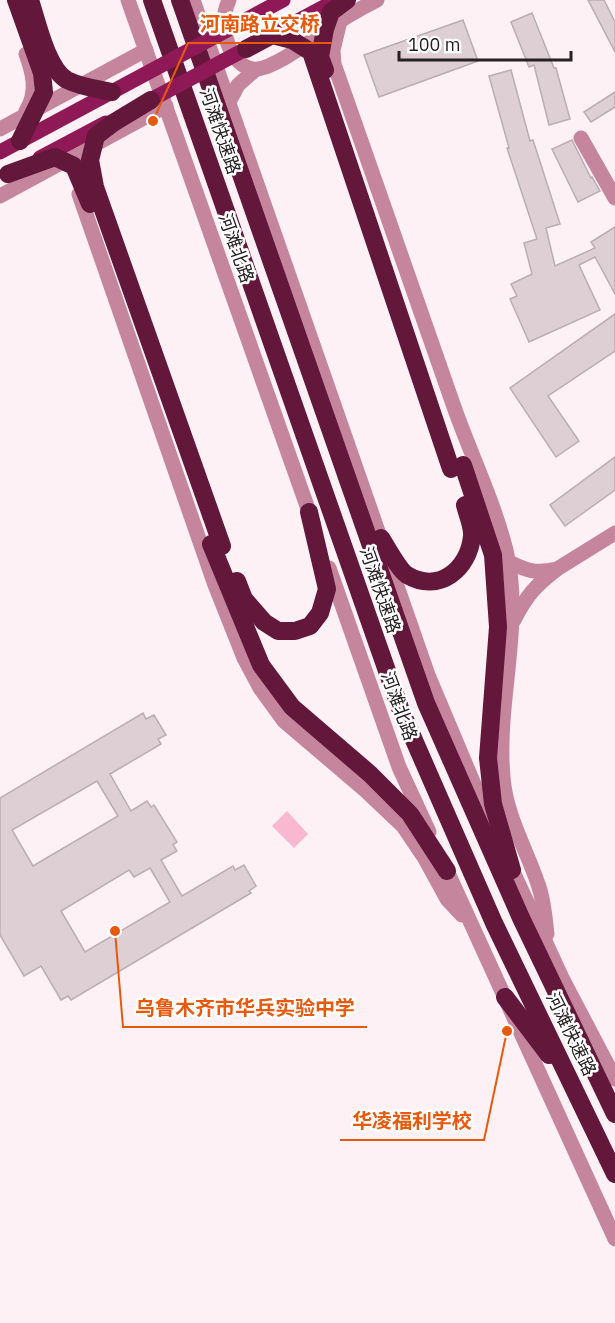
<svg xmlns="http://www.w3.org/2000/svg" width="615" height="1323" font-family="'IBM Plex Sans','Noto Sans SC',sans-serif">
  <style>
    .green { fill: #f9b7d0 }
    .building { fill: #ddcfd4; stroke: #bbadb1; stroke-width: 1.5; fill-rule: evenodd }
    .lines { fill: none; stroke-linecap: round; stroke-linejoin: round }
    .minor { stroke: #c5859d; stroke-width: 15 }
    .highway { stroke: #62173b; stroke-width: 18 }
    .major-bridge { stroke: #8e1956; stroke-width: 15 }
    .highway-bridge { stroke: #62173b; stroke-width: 18 }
    .labels { text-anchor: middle; stroke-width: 5; stroke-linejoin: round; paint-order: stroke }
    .street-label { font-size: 18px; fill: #262123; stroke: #fff }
    .leader { fill: none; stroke: #e8590c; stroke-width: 2 }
    .callout-dot { fill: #e8590c; stroke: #fff; stroke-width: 2 }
    .callout-label { font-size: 20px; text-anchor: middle; font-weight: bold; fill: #e8590c; stroke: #fff; stroke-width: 5; stroke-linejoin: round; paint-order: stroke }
  </style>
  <rect width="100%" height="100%" fill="#fdf1f5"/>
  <polygon class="green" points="287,811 308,834 294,848 272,826"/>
  <g class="building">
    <polygon points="588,0 604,0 615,22 615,52"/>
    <polygon points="532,13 554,68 556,68 570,119 549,125 534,65 529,67 511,22"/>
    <polygon points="463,20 478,61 379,97 364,55"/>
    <polygon points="511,70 530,141 533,140 560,224 546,228 555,266 595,248 591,242 615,227 615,294 595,257 579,265 600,310 529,342 510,299 517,296 511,284 532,274 524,243 537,239 507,148 509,148 489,76"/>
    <polygon points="615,92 615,107 591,122 584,112"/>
    <polygon points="572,140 591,178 592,177 600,191 578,202 552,149"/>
    <polygon points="615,314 615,351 548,396 579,441 556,457 510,388"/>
    <polygon points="615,457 615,490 565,526 550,505"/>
    <path d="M143,713L146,719L154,715L166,735L158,739L161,744L110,774L131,811L147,801L151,807L154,805L177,842L173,845L177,851L161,860L182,896L233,866L235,870L244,865L256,886L249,891L251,893L71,1000L68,996L61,1000L41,966L24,976L0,935V798ZM97,781L118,816L33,866L12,830ZM150,868L170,902L85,952L61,911L129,870L134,877Z"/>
  </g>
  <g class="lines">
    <g class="minor">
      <polyline points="128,0 313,523"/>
      <polyline points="193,0 428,675 495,834"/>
      <path d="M229,0C222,16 223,33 230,49C234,58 243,68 253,69C273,72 329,27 348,16C358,10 367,5 377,0"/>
      <path d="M340,21L333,50L334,64C374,177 413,290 453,404C470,453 493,499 506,550C524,626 496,701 503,777C506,816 526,848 538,884C544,900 545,918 547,934"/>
      <polyline points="229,102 238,85 255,70"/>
      <path d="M26,111C38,92 33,73 26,54"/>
      <polyline points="0,129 146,50"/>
      <polyline points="581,138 615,198"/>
      <polyline points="79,194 215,585 244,658 260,688 284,721 365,790 403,826 424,857 447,899 462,915"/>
      <polyline points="0,196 166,106"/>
      <path d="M507,561C527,571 535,574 557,569C535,586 527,595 514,620"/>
      <polyline points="329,568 399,767 429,832"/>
      <polyline points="557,569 615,533"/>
      <polyline points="508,861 562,978 615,1079"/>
      <polyline points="443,862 615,1239"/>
    </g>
    <g class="highway">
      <polyline points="152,0 400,708 494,923 615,1174"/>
      <polyline points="180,0 426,703 521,918 615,1114"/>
      <polyline points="463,465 493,555 498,627 488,758 493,804 512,870"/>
      <path d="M381,538C387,547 399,570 407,575C439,594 469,569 472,536C473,527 467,514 465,505"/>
      <polyline points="211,544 261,665 292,707 370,774 410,814 447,871"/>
      <polyline points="237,581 244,599 264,622 278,631 295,631 310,626 320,613 327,589 309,512"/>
      <polyline points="505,997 549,1055"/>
    </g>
    <g class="major-bridge">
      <polyline points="141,105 337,0"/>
      <polyline points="0,152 283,0"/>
      <polyline points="40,158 106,123"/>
    </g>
    <g class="highway-bridge">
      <polyline points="16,0 42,73 44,92 20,141"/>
      <path d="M30,0C37,21 47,69 67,80C81,87 97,89 112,92"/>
      <polyline points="246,49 272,35 292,40 311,52 451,469"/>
      <polyline points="325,70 320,57 325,29 331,12 347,0"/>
      <polyline points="151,100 113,123 96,136 90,160 95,187 222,546"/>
      <polyline points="8,174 55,157 74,166 90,204"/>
    </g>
  </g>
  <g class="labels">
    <g class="street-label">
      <text transform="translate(220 131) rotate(71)" y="6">河滩快速路</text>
      <text transform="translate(236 248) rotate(71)" y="6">河滩北路</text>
      <text transform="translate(380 590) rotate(71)" y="6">河滩快速路</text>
      <text transform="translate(399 706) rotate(70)" y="6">河滩北路</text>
      <text transform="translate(571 1034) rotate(64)" y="6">河滩快速路</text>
    </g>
  </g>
  <path class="leader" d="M153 121L188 43H332M115 931L123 1027H367M507 1031L484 1140H340"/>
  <g class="callout-dot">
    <circle cx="153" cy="121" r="6"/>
    <circle cx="115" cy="931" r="6"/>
    <circle cx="507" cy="1031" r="6"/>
  </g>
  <g class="callout-label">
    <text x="260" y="31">河南路立交桥</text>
    <text x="245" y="1015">乌鲁木齐市华兵实验中学</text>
    <text x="412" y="1128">华凌福利学校</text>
  </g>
  <path d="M399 51v9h172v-9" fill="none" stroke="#262123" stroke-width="3"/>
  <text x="408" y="51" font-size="18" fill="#262123" stroke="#ffffff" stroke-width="4.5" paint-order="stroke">100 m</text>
</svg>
